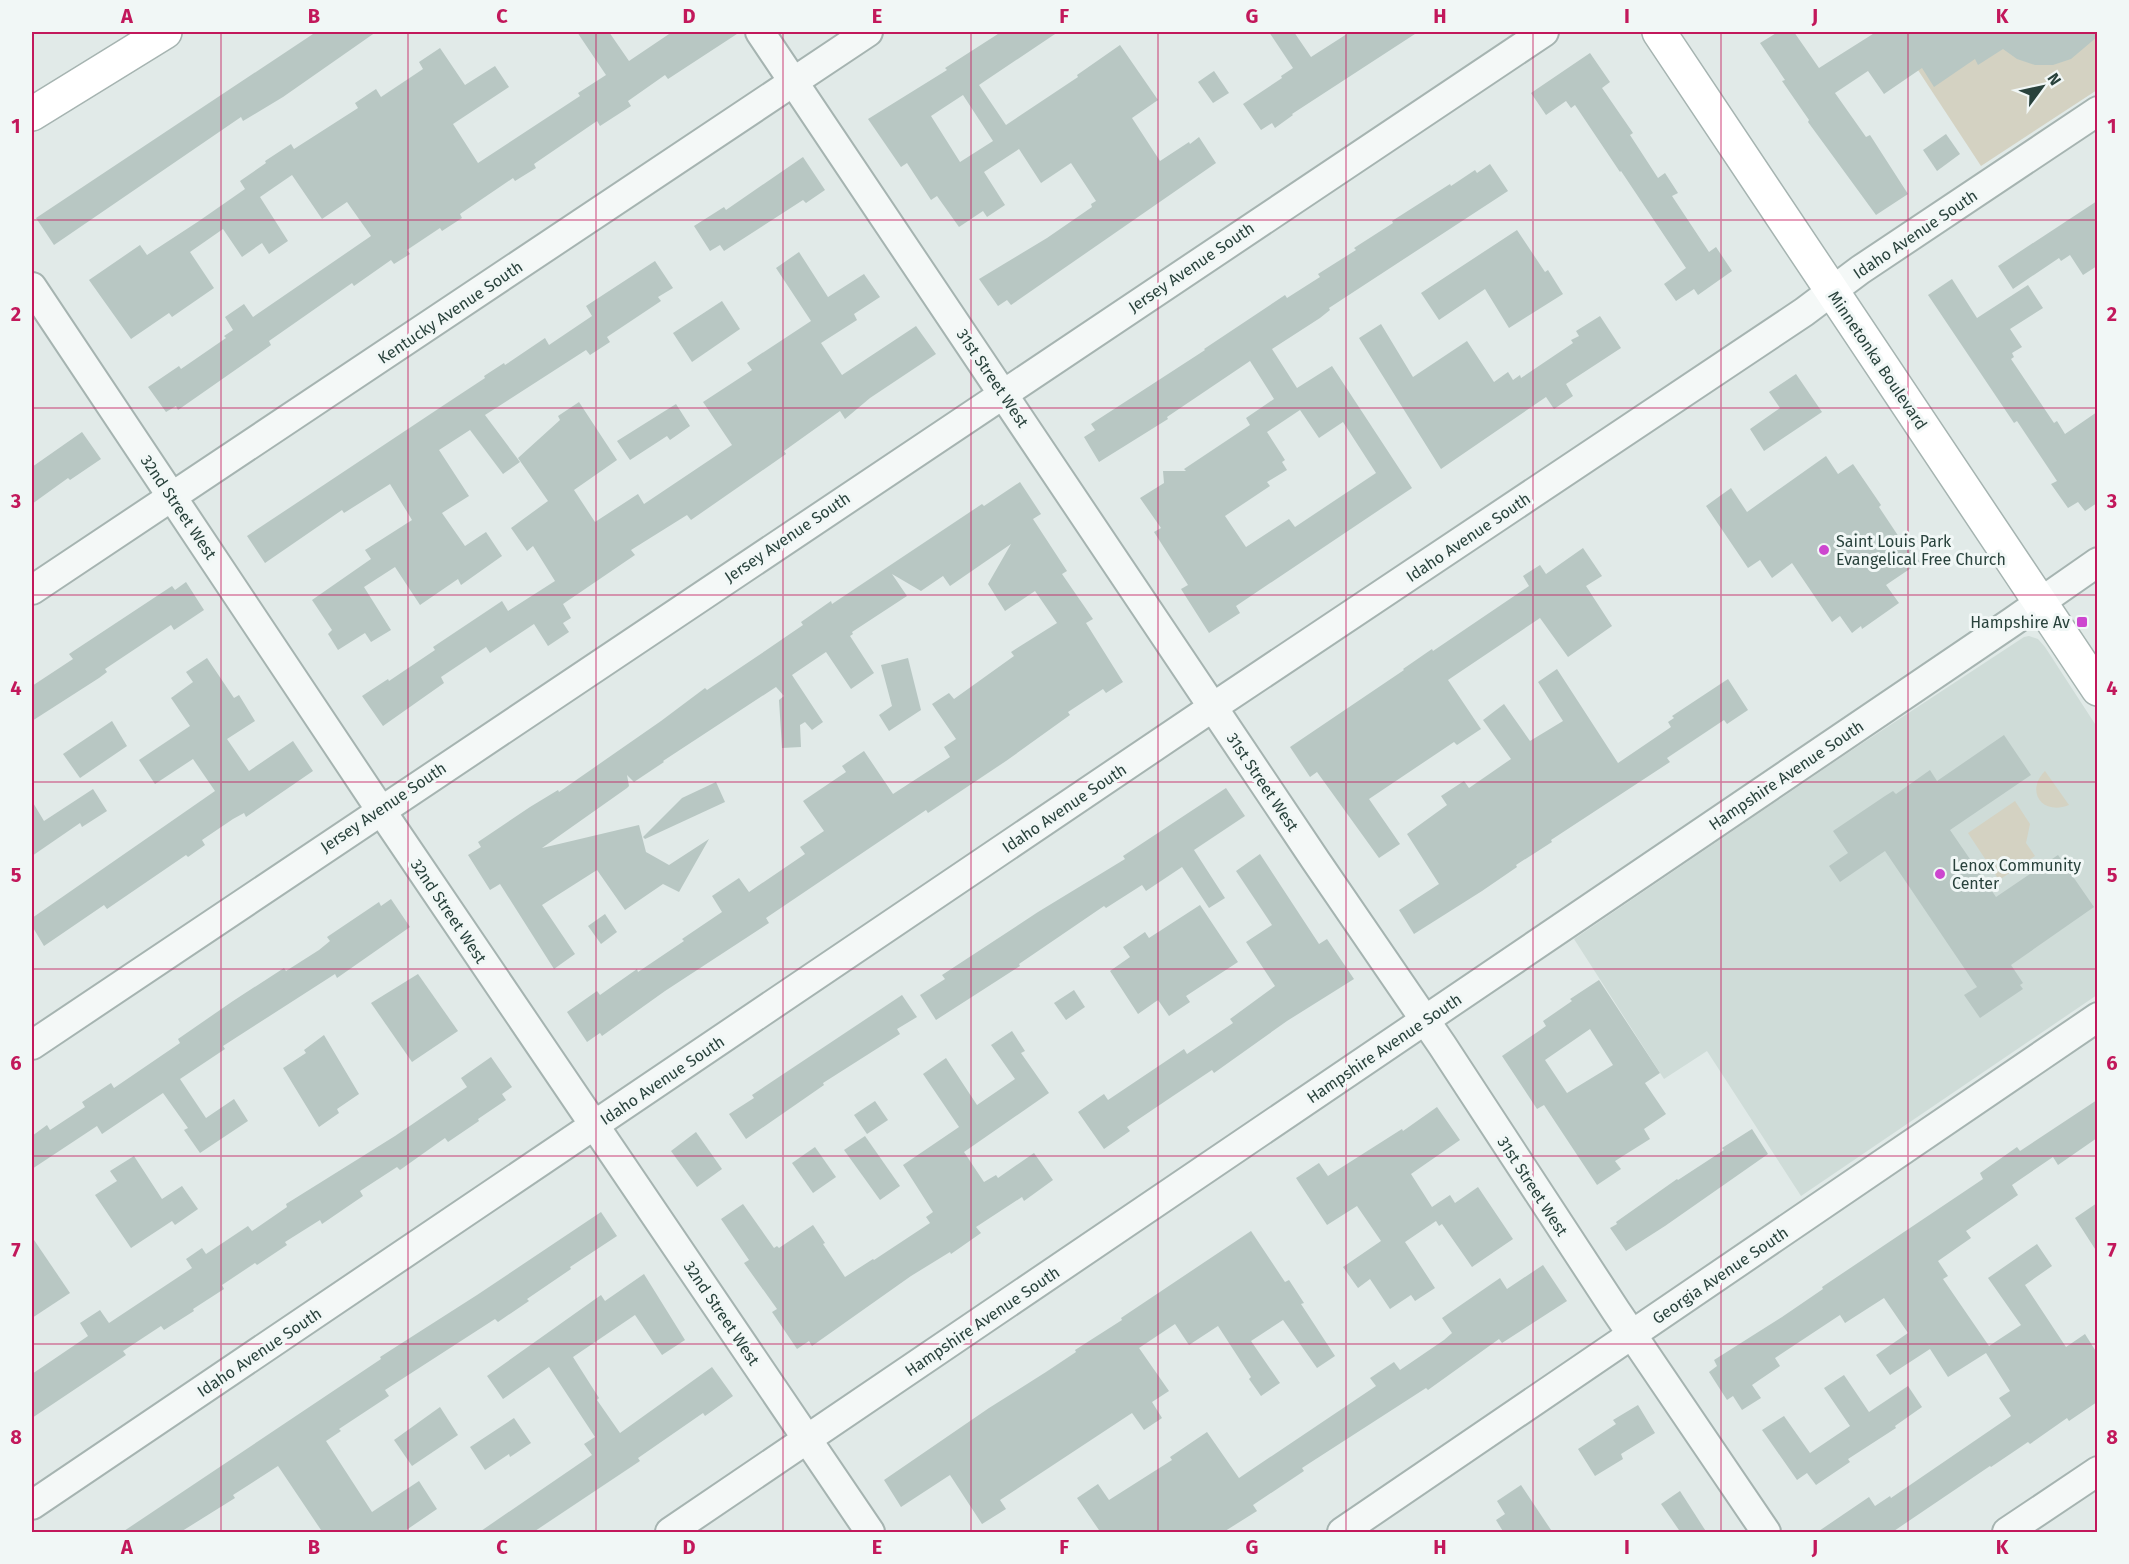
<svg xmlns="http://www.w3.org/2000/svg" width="2129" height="1564" font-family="'Fira Sans',sans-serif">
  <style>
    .built { fill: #cfdcd8 }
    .green { fill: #d4d2c2 }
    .building { fill: #b8c7c3; fill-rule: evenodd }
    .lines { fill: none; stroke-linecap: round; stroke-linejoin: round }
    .street-casing { stroke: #a6b4b1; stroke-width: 32 }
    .secondary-casing { stroke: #a6b4b1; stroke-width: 36 }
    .street { stroke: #f4f8f7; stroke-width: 28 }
    .secondary { stroke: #fff; stroke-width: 33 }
    .grid { fill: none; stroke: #c2185b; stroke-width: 1.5; stroke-opacity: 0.55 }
    .poi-dot { fill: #cd46cf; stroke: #f1f7f6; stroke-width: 2 }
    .labels { text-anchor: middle; stroke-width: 6; stroke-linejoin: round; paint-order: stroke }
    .street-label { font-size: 16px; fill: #29423c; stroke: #f1f7f6 }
    .poi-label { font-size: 16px; fill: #29423c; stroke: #f1f7f6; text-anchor: start }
    .neatline { fill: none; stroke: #c2185b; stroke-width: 2 }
    .grid-label { font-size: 20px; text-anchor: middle; font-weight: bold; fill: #c2185b }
  </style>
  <rect width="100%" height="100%" fill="#e1eae8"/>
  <polygon class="built" points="2029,636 2038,639 2045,647 2097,727 2097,995 1801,1196 1707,1051 1664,1079 1574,939 1843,756 2024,637"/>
  <g class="green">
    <polygon points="1893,32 2097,32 2097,90 1981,166"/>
    <path d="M2045,771L2069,805C2042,816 2025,791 2045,771Z"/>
    <polygon points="2015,801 2030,824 2026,843 2035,856 1999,880 1968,833"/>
  </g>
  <g class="building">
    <polygon points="316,32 376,32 283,97 243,121 241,117 54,245 36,218"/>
    <polygon points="577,32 609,32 629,61 672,32 740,32 668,79 665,75 628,101 631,106 600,126 597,121 534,164 536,168 515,181 513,178 460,214 462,218 442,231 440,228 407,250 410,254 394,264 391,260 354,286 352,283 269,341 271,345 178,410 176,406 166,412 148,387 179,366 181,369 226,338 224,336 233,330 225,317 244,304 253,317 371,236 347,202 322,219 292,175 260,197 288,241 269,254 262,243 242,257 223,229 190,252 214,288 172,317 169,313 131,339 89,280 140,245 147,255 199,221 245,189 240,181 266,163 265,161 291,144 294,149 358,108 355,103 376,89 381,97 423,69 419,62 440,48 465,85 495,66 509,87 453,124 478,163 580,96 578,93 606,75"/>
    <path d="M1001,32H1058L979,85L1006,125L1078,77L1077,75L1120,45L1158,100L1132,118L1160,161L1189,142L1190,144L1199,137L1216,163L1011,305L1007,300L998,306L979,279L1047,238L1092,207L1091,204L1096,201L1071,163L1041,183L1019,149L984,172L1005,205L987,217L983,211L959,227L937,196L931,200L907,163L901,167L868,119L947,70L945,68ZM963,95L993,141L960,162L931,116Z"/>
    <polygon points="1269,32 1294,32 1311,57 1350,32 1418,32 1292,114 1293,115 1275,128 1272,123 1261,130 1243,104 1282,78 1281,76 1293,68"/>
    <polygon points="1778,32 1794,32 1819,68 1876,32 2097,32 2097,37 2071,59 2053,65 2035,65 2017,59 2003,49 1978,65 1975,59 1934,87 1922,68 1884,94 1868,71 1835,93 1866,137 1870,135 1908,194 1876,215 1808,122 1809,120 1782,81 1785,80 1760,43"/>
    <polygon points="1590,53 1610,82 1602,88 1633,133 1630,135 1658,178 1665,173 1678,193 1672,196 1709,252 1716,247 1732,271 1698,295 1694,289 1676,301 1664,284 1686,268 1621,171 1620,172 1575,105 1571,108 1566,101 1546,115 1531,93"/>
    <polygon points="1214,71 1229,93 1213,103 1198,82"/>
    <polygon points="1946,134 1960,154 1937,171 1923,150"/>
    <polygon points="803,157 825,190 806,203 803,200 724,251 720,245 710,251 694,226 724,207 726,210"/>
    <path d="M1490,164L1508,191L1329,308L1330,310L1320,318L1272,349L1297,388L1332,366L1412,488L1236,606L1240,613L1209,633L1181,589L1188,585L1154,532L1161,528L1140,498L1164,483L1163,471H1186L1184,469L1250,425L1246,418L1274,399L1250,361L1167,417L1168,419L1099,462L1084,437L1095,430L1091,424L1205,350L1204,349L1285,295L1287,298L1320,277L1318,274L1356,250L1354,248L1393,223L1392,221L1450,184L1451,186L1475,170L1477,173ZM1300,410L1319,438L1343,422L1376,473L1295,527L1289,519L1246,547L1225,516L1270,486L1267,482L1287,470L1282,462L1285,460L1267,432Z"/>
    <polygon points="2097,201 2097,266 2083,275 2070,255 2061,261 2059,258 2013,289 1998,266"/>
    <polygon points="1517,230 1545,272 1548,270 1563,294 1509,328 1485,289 1439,320 1421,293"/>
    <polygon points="799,252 828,297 864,274 880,297 854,314 857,320 821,343 842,375 916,326 936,354 870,398 845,419 840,411 784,451 786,454 691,520 687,515 631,550 635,555 563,604 571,618 563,623 569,632 548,646 534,624 490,653 486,647 441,677 444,683 383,726 362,696 388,679 389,681 435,650 433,647 502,601 508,611 555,581 533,546 527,551 511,528 548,501 518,458 560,420 558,416 579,402 617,460 574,490 595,522 638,494 644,504 732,445 703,402 752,370 747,363 811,321 776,268"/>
    <polygon points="655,261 673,288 658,297 661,301 607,337 610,342 590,355 586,350 485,415 520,462 503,474 470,430 439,450 469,496 442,513 465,546 486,532 502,556 461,585 458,579 420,605 395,567 364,587 391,630 371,642 365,633 338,650 328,634 332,630 312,600 371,559 365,550 412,520 390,484 344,513 342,510 265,563 247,536 447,403 485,378 484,376 504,363 505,365 545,338 549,345 592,316 586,306"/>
    <polygon points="1952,279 1977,318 2028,285 2043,308 2010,329 2022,347 2012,353 2014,357 2011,359 2054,423 2057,421 2065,434 2097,412 2097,503 2085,511 2078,502 2068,508 2051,484 2057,481 2017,421 2014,423 1928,295"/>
    <polygon points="722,301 740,329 692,362 673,333"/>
    <polygon points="1600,316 1621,348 1566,384 1573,396 1554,409 1546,397 1441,469 1359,338 1381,324 1413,377 1467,341 1494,382 1508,372 1513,380 1520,375 1521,378 1573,343 1571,340 1579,336 1576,331"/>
    <polygon points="1796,374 1822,412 1764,451 1750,429 1780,408 1769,392"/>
    <polygon points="676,404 690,426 670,440 667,436 630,460 617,441"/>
    <polygon points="82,432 101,459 70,480 68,478 32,504 32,467"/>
    <polygon points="1826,456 1838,474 1853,464 1881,505 1879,507 1901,540 1903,539 1920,562 1886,585 1899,603 1862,629 1861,626 1852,633 1840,616 1832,622 1792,563 1772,578 1760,560 1748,568 1706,506 1731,488 1747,512"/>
    <polygon points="1020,482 1041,514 1033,519 1067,571 1062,574 1093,619 1086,623 1123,682 1106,693 1103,689 1068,712 1070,715 1006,761 928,813 926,810 766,918 769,923 665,991 602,1036 600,1033 587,1042 567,1012 597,991 600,995 637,969 638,972 684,941 682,939 722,912 712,896 739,878 749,892 805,854 800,847 824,831 803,801 846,772 842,766 864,751 893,794 950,757 944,747 956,739 932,704 949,693 954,699 1014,656 1011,652 1057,623 1035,591 1005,611 988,584 1011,544 950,586 943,576 921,591 892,574 907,596 852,632 853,634 850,636 874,673 851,689 826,652 792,675 823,722 812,730 805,722 800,725 801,747 782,748 779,700 784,696 776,687 663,761 664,762 634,782 627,775 629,786 627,788 542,848 639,825 646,852 669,865 709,839 679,892 663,884 625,910 597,870 542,905 575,954 554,969 500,884 490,890 468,855 481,847 478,842 530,807 558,790 559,792 661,721 705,688 707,690 765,651 803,625 801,622 831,601 832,604 982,504 984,506"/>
    <polygon points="1583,548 1602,576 1586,586 1612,626 1568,657 1540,618 1448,680 1481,729 1457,745 1454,742 1369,799 1400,844 1379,858 1317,772 1310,777 1290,747 1404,670 1403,669 1432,649 1433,651 1529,586 1523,576 1540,565 1546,574"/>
    <polygon points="186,582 204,610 174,630 171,625 105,669 107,672 99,678 32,721 32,686 73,659 69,654 172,586 175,590"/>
    <polygon points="207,658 234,698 239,695 255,721 227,739 249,771 293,741 313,771 246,817 244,813 233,819 202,840 205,845 188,857 186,855 107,909 104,905 44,946 32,926 32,918 215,791 193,759 155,784 139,760 190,726 171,698 193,682 186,672"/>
    <polygon points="908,658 921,710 889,731 879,715 892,706 881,665"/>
    <polygon points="1557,669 1618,763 1671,727 1668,722 1674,718 1672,716 1728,679 1748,710 1727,724 1724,720 1667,758 1670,762 1551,840 1552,842 1516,865 1517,867 1482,891 1414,934 1399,910 1439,884 1407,834 1447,805 1441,796 1464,781 1469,788 1511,759 1483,720 1504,704 1530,741 1563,721 1538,682"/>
    <polygon points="112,721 127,746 80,778 63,754"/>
    <polygon points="2004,735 2031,775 1950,830 1996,897 2058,855 2094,907 2011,965 2023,983 2020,985 2023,989 1980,1018 1964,995 1977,987 1885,851 1840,882 1829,866 1848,853 1833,831 1885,796 1893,791 1896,794 1930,770 1937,781"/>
    <polygon points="716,782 725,802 645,839 643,837 682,798"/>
    <polygon points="1226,788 1245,816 1194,850 1225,898 1209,908 1182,867 1146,891 1142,885 1106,908 1104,906 1019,964 1020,966 936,1020 920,995 945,979 942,975 1038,912 1125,859 1123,856"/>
    <polygon points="93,789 107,811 82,827 80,823 32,856 32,801 44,821"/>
    <polygon points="1260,854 1319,944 1327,939 1354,979 1287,1021 1214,1073 1212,1070 1173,1096 1127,1127 1130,1131 1104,1149 1078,1112 1104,1094 1108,1100 1184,1049 1187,1054 1233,1023 1230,1019 1275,986 1246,942 1272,925 1236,871"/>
    <polygon points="391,899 410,927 337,978 335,974 223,1046 225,1049 180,1079 206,1118 234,1099 248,1121 200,1153 184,1130 188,1128 163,1093 102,1134 97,1126 32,1169 32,1136 47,1125 50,1130 85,1107 82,1102 111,1083 114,1088 180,1043 178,1039 233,1001 284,968 286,971 319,950 330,941 327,937 379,902 381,906"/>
    <polygon points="1200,905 1238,962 1186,996 1190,1002 1169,1016 1158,1000 1138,1014 1110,971 1130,957 1123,947 1145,932 1149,938"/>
    <polygon points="605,914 617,932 601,944 588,926"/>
    <polygon points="418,974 458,1031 412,1062 371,1003"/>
    <path d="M1599,980L1660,1073L1645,1083L1666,1114L1644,1129L1650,1139L1615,1161L1621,1169L1597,1185L1544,1105L1537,1109L1502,1056L1536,1033L1546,1026L1543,1021L1572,1001L1570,999ZM1590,1029L1613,1065L1567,1093L1545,1060Z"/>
    <polygon points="1074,990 1085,1007 1066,1020 1054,1003"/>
    <polygon points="902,995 917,1017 897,1029 900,1034 823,1083 824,1085 746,1139 729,1114 754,1098 752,1095"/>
    <polygon points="1012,1031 1025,1051 1021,1053 1049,1093 964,1152 984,1182 996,1175 998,1178 1034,1153 1053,1180 1024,1201 1022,1197 976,1227 981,1233 951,1254 950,1252 911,1276 812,1346 809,1341 797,1349 772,1312 777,1309 744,1263 749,1260 721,1219 743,1204 774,1248 777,1246 779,1248 813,1225 825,1243 823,1244 845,1277 873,1259 874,1260 930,1223 926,1217 933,1212 903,1165 959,1127 923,1074 946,1058 977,1105 1015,1079 991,1045"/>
    <polygon points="324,1035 359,1094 337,1109 339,1113 319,1127 283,1068 306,1053 304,1050"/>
    <polygon points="491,1057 512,1087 502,1094 506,1100 478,1119 479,1121 448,1142 445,1138 400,1170 397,1167 360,1191 363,1196 322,1224 320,1220 285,1242 287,1245 257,1265 255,1263 222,1285 224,1289 193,1309 194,1311 164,1330 161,1326 123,1351 126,1355 32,1418 32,1374 88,1336 80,1323 100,1310 109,1323 192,1268 186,1259 202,1248 206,1254 248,1226 252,1231 287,1207 286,1204 395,1136 467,1087 461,1078"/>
    <polygon points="2097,1100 2097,1138 2058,1165 2053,1157 2012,1185 2018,1195 1966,1231 1971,1238 1938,1261 1948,1276 1943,1279 1989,1346 2021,1325 1988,1278 2037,1244 2052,1266 2025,1285 2066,1347 2085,1334 2097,1353 2097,1402 2069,1421 2067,1418 2030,1444 2028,1442 1991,1467 1990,1466 1891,1533 1816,1533 1869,1497 1875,1506 1890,1496 1891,1498 2011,1416 1999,1398 2010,1391 1986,1353 1948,1377 1930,1349 1890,1375 1876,1355 1908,1333 1884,1298 1845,1323 1840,1315 1775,1358 1780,1366 1752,1385 1761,1398 1742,1410 1733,1396 1727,1400 1709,1372 1717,1366 1714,1360 1782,1317 1823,1289 1822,1287 1983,1179 1980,1173 2017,1147 2020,1151"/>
    <polygon points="875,1101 888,1120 867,1134 854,1115"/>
    <polygon points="1437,1107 1460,1140 1411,1174 1432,1207 1450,1195 1455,1203 1478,1187 1513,1239 1472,1267 1442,1224 1439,1226 1436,1221 1405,1242 1435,1288 1415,1301 1411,1295 1390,1309 1370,1279 1358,1288 1343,1267 1381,1241 1357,1206 1327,1225 1296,1178 1319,1163 1328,1176 1402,1129 1403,1131"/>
    <polygon points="1752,1129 1768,1154 1665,1226 1626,1251 1610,1228 1617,1224 1616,1222 1677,1179 1678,1180 1724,1150 1722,1148"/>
    <polygon points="696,1132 722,1169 697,1187 671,1151"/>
    <polygon points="865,1136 900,1186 880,1200 844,1150"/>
    <polygon points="815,1147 836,1177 813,1193 792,1163"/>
    <polygon points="134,1156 162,1199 182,1186 198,1209 175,1225 172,1221 131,1248 95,1195 117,1181 110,1171"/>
    <polygon points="2097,1203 2097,1252 2075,1218"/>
    <polygon points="601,1212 617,1236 570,1267 571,1269 527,1299 529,1301 498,1322 495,1319 385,1390 389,1396 339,1429 341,1431 326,1441 372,1512 419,1481 437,1509 402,1533 323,1533 278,1466 233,1495 235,1498 179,1533 121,1533 381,1359 380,1357 477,1295"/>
    <polygon points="1251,1231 1285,1282 1289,1280 1304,1303 1301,1304 1335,1356 1317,1368 1283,1320 1251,1341 1280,1383 1261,1396 1249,1379 1251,1377 1218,1326 1189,1345 1175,1324 1139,1348 1169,1391 1152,1402 1162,1418 1144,1430 1132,1413 1000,1500 1006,1509 982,1524 950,1475 901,1507 884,1480 989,1408 1046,1372 1076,1352 1075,1350 1122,1320 1121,1318"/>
    <polygon points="32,1237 70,1293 32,1318"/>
    <polygon points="1543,1265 1567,1301 1502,1343 1499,1339 1428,1390 1426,1388 1302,1468 1304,1471 1253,1505 1257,1511 1222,1533 1101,1533 1077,1498 1098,1484 1109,1500 1172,1460 1170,1457 1207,1432 1239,1478 1376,1386 1370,1378 1394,1362 1400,1370 1444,1340 1452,1333 1442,1318 1500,1278 1507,1289"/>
    <polygon points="644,1274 685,1340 662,1355 635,1315 573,1357 599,1398 597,1400 620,1433 712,1367 733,1396 705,1416 703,1413 638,1458 640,1461 532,1533 478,1533 592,1455 584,1444 595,1437 549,1367 503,1399 487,1376 601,1295 605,1301"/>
    <polygon points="1844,1375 1869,1412 1908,1386 1922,1407 1895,1426 1896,1428 1848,1459 1850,1462 1816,1485 1807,1473 1797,1480 1762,1430 1784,1416 1810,1453 1850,1426 1824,1388"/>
    <polygon points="1638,1405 1655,1433 1621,1454 1623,1459 1595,1476 1578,1449 1616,1424 1613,1420"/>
    <polygon points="440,1407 458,1435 412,1466 394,1440"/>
    <polygon points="514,1418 531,1443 510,1457 509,1454 485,1470 470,1447"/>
    <polygon points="1521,1485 1553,1533 1504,1533 1496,1520 1505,1514 1497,1501"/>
    <polygon points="1680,1491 1707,1533 1681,1533 1661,1504"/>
  </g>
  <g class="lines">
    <defs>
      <g id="street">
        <polyline points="760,32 1316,861 1442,1045 1616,1311 1766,1532"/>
        <polyline points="32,287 380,809 870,1532"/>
        <polyline points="32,590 868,32"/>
        <polyline points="32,1045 1544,32"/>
        <polyline points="32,1505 1213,707 1804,312 1860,270 2098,111"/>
        <polyline points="670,1532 2012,622 2098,562"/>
        <polyline points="1342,1532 2098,1017"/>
        <polyline points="2007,1532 2098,1471"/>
      </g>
      <g id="secondary">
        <polyline points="1659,32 2098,689"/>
        <polyline points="32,114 165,32"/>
      </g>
    </defs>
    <use href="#street" class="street-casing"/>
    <use href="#secondary" class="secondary-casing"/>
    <use href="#street" class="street"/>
    <use href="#secondary" class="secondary"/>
  </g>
  <path class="grid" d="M221,32V1532M408,32V1532M596,32V1532M783,32V1532M971,32V1532M1158,32V1532M1346,32V1532M1533,32V1532M1721,32V1532M1908,32V1532M32,220H2098M32,408H2098M32,595H2098M32,782H2098M32,969H2098M32,1156H2098M32,1344H2098"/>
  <g class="poi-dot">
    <circle cx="1824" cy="550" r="6"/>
    <rect x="2076" y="616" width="12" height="12" rx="3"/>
    <circle cx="1940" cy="874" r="6"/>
  </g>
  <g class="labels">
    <g class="street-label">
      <text transform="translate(1915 234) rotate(-34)" y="6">Idaho Avenue South</text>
      <text transform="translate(1191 267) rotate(-34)" y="6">Jersey Avenue South</text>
      <text transform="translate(450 312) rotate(-34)" y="6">Kentucky Avenue South</text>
      <text transform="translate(1878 360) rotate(56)" y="6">Minnetonka Boulevard</text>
      <text transform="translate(993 378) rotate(56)" y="6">31st Street West</text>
      <text transform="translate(179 507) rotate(56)" y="6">32nd Street West</text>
      <text transform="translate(787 537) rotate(-34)" y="6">Jersey Avenue South</text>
      <text transform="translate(1468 537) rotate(-34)" y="6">Idaho Avenue South</text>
      <text transform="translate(1786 775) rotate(-34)" y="6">Hampshire Avenue South</text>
      <text transform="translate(1263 782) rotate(56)" y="6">31st Street West</text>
      <text transform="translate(383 807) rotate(-34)" y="6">Jersey Avenue South</text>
      <text transform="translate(1064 808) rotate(-34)" y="6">Idaho Avenue South</text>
      <text transform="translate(449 911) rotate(56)" y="6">32nd Street West</text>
      <text transform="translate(1384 1048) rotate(-34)" y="6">Hampshire Avenue South</text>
      <text transform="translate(662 1080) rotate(-34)" y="6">Idaho Avenue South</text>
      <text transform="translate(1533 1186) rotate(57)" y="6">31st Street West</text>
      <text transform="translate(1720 1275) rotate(-34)" y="6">Georgia Avenue South</text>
      <text transform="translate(722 1313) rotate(56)" y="6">32nd Street West</text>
      <text transform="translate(982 1321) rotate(-34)" y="6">Hampshire Avenue South</text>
      <text transform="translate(259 1352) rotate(-34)" y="6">Idaho Avenue South</text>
    </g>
    <g class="poi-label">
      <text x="1836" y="547">Saint Louis Park<tspan x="1836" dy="18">Evangelical Free Church</tspan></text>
      <text x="2070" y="628" text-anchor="end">Hampshire Av</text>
      <text x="1952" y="871">Lenox Community<tspan x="1952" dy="18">Center</tspan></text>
    </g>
  </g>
  <rect width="2129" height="1564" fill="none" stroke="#f1f7f6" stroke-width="66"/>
  <g transform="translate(2042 87) rotate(57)" stroke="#f1f7f6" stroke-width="4.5" paint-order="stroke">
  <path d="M0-4.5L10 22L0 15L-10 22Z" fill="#29423c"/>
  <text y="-9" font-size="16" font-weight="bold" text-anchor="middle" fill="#29423c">N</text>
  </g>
  <rect x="33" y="33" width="2063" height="1498" class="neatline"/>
  <g class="grid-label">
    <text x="127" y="23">A</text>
    <text x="314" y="23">B</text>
    <text x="502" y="23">C</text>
    <text x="689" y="23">D</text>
    <text x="877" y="23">E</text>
    <text x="1064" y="23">F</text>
    <text x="1252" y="23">G</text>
    <text x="1440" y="23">H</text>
    <text x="1627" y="23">I</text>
    <text x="1815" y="23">J</text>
    <text x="2002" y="23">K</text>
    <text x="16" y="133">1</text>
    <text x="2112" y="133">1</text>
    <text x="16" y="321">2</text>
    <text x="2112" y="321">2</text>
    <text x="16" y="508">3</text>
    <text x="2112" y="508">3</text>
    <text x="16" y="695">4</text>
    <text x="2112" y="695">4</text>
    <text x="16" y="882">5</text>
    <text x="2112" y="882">5</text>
    <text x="16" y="1070">6</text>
    <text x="2112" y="1070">6</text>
    <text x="16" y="1257">7</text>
    <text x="2112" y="1257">7</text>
    <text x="16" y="1444">8</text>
    <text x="2112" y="1444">8</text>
    <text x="127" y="1554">A</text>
    <text x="314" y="1554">B</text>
    <text x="502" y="1554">C</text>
    <text x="689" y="1554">D</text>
    <text x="877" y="1554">E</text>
    <text x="1064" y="1554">F</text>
    <text x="1252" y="1554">G</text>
    <text x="1440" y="1554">H</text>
    <text x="1627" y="1554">I</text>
    <text x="1815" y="1554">J</text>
    <text x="2002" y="1554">K</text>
  </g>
</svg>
